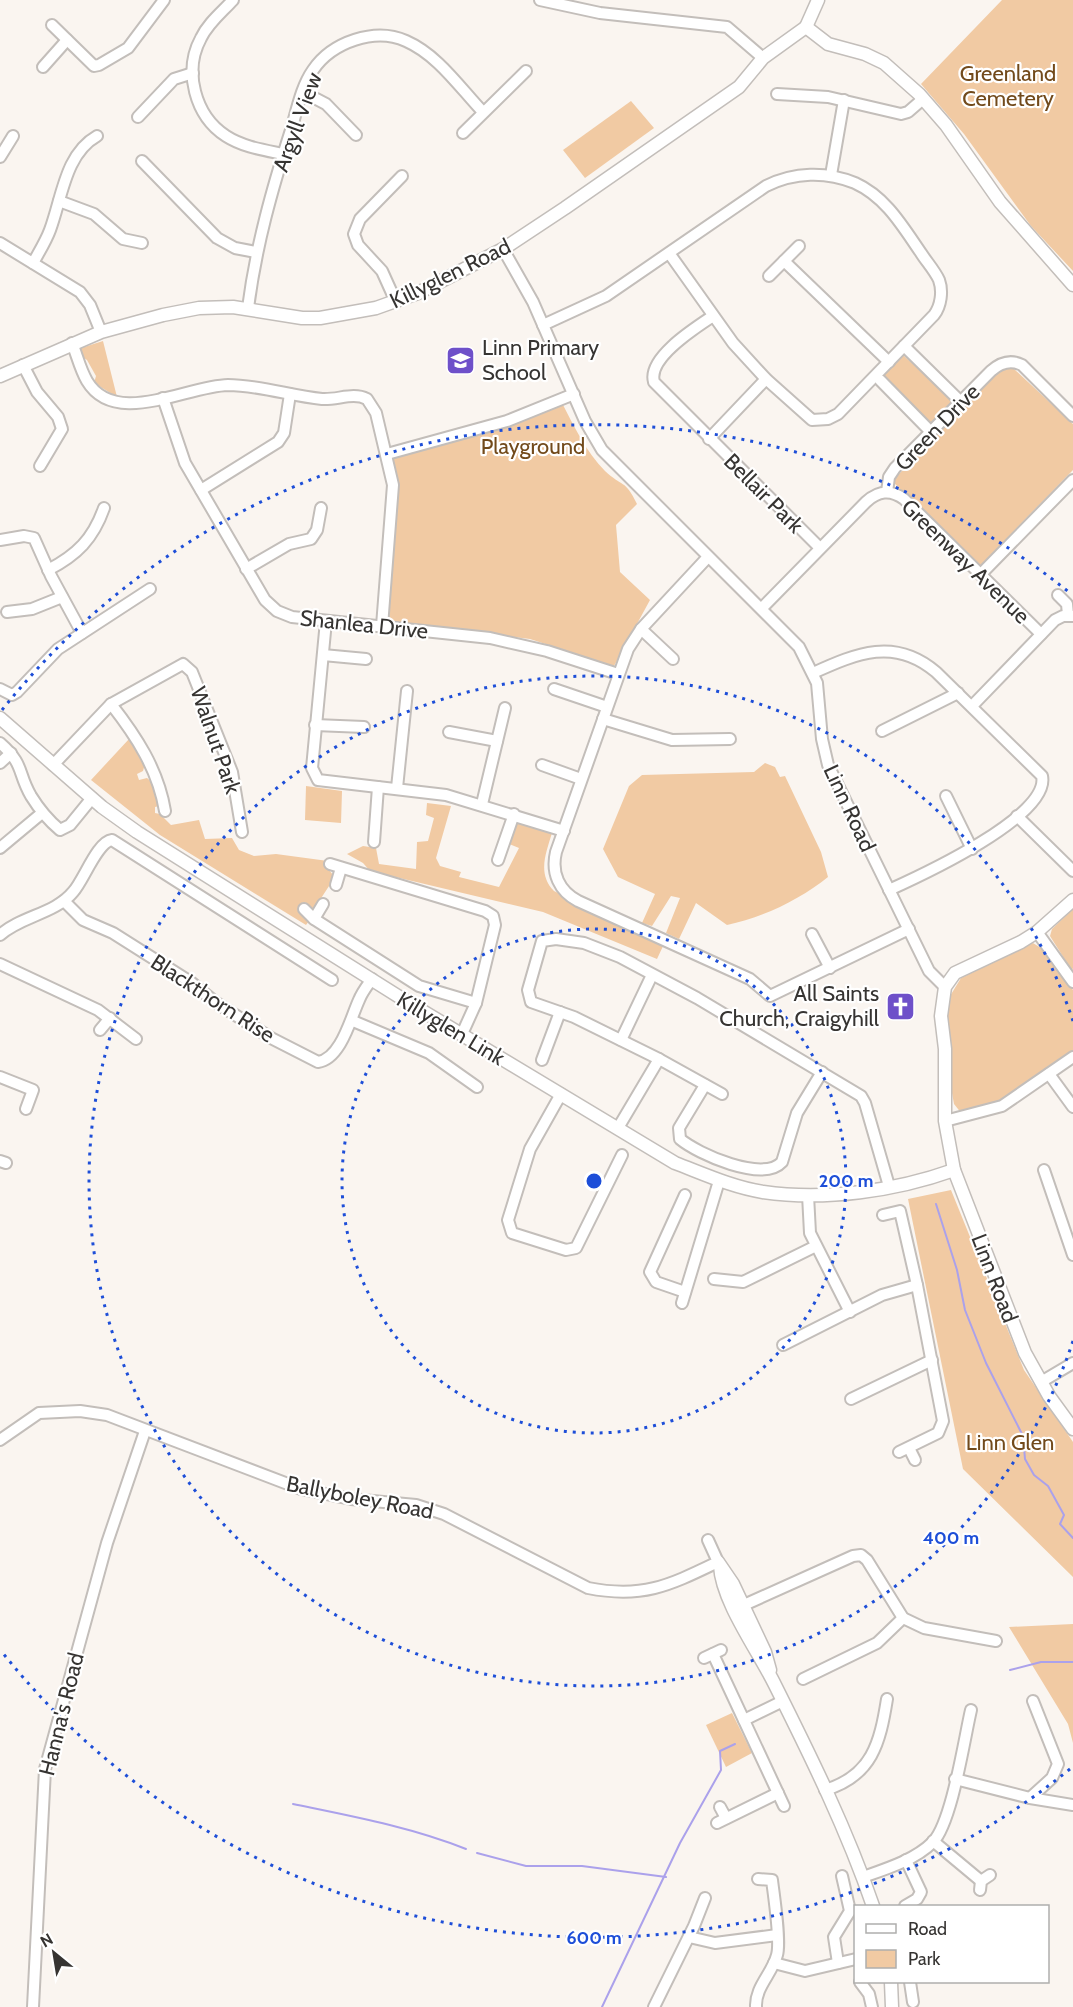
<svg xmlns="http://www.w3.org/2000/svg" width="1073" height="2007" font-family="Cabin,sans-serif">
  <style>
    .green { fill: #f1caa3 }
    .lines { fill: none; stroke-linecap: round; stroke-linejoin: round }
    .stream { stroke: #aba1eb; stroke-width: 2 }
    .minor-casing { stroke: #c3beba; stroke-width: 14 }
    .tertiary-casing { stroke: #c3beba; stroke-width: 15 }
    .minor { stroke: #fff; stroke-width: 10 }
    .tertiary { stroke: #fff; stroke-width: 12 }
    .ring { fill: none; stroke: #1d4ed8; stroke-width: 3; stroke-dasharray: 3 6 }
    .labels { text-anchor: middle; stroke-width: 4.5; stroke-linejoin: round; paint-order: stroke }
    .park-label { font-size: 22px; fill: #724a1b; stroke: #fff }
    .street-label { font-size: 22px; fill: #363432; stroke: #fff }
    .poi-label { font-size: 22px; fill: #363432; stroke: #fff; text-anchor: start }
    .centre { fill: #1d4ed8; stroke: #fff; stroke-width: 3 }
    .ring-label { font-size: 18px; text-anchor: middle; font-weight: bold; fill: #1d4ed8; stroke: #fff; stroke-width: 4.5; stroke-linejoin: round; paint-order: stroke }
  </style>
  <rect width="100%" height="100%" fill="#faf5f0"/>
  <g class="green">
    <polygon points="1002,0 1073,0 1073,271 1031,226 964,134 921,84"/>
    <polygon points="631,101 654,128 585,178 563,150"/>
    <polygon points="103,341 117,397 94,383 96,376 87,360 81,356 81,348"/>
    <polygon points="902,354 953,401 929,425 879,377"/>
    <polygon points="1005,366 1013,368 1073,424 1073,470 979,567 892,481 952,420 957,410"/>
    <path d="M562,403C574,426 586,452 605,471C622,487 625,479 637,504L616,525L620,572L650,600L614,666L530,639L385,621L391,457Z"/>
    <polygon points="129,739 145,764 143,771 137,774 139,780 147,778 154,784 159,806 155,807 155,813 160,814 171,825 199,820 205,839 232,838 239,850 254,856 276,854 328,861 326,866 333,875 331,883 314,909 308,907 301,910 303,917 309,921 306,925 160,835 91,780"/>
    <path d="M765,763L775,767L780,777L785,776L821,852L828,877C801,899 762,918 727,925L696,903L679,939L666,933L680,898L671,896L652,926L642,923L655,894L618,877L603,849L629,786L642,775L754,772Z"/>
    <polygon points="306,786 342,791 341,823 305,820"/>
    <path d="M427,803L451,806L436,858L440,866L461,872L459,877L499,887L519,848L507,843L516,819L552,833C546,853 537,874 554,891L664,944L657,959L543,912L370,871L363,863L347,854L363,846L376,848L379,864L416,869L417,842L428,841L434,818L426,815Z"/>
    <polygon points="1073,909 1073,968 1072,971 1050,936 1052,929"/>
    <path d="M1033,943L1044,950L1073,990V1053C1037,1079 1005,1104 962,1114L954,1104L950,1082L946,1019L947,1001L961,978Z"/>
    <polygon points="951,1190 1024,1370 1073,1442 1073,1577 963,1469 908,1199"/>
    <polygon points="1073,1624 1073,1743 1068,1724 1009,1627"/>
    <polygon points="732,1713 752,1753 726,1767 706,1725"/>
  </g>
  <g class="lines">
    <g class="stream">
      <polyline points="936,1204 957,1270 965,1310 986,1363 1023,1436 1025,1459 1034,1475 1048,1486 1064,1515 1060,1524 1073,1538"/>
      <polyline points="1010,1670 1041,1662 1073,1662"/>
      <path d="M293,1804C351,1816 411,1827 466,1849"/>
      <polyline points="477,1853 526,1866 582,1866 666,1877"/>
      <polyline points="602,2007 680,1843 721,1770 720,1751 735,1744"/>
    </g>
    <defs>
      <g id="minor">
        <path d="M233,0C222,12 208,23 201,38C183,71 195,116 226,136C243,147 264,150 283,154"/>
        <polyline points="540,0 600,13 727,27 763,58"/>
        <polyline points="52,25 94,66 99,65 128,48 164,0"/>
        <polyline points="43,67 67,40"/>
        <polyline points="303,92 326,104 356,135"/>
        <polyline points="777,94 828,97 901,114 908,112 923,99"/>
        <polyline points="138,117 174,79 193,73"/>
        <polyline points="463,133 526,71"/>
        <polyline points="0,157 13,136"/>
        <polyline points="142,161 217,238 235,248 256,252"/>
        <polyline points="831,175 844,100"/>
        <polyline points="59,201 94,214 123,239 142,243"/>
        <polyline points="0,243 80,292 90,305 101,332"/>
        <polyline points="503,249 533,302 585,421 602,450 799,647 817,683 822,739 828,765 929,971 945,987"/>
        <polyline points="784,261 889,362"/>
        <path d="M33,263C39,252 46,241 50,230C62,198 65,154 97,136"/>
        <polyline points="769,276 799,246"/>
        <polyline points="396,302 382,271 358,245 354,234 360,219 402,176"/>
        <path d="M248,308C256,246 272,189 291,130C297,110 301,87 313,70C332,42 375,27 406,41C438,55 460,88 483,112"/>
        <path d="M713,316C695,328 647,358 654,382L820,548"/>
        <path d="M543,325L606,296L766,186C794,172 826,171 855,183C886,197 903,227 921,253C926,261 935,271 939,280C943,291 941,306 934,315L838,414L828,419L812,420L766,379L733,343L669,253"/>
        <path d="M72,343C77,355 80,369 87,381C115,428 186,386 228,385C259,385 291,396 322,399C338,400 353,392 367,399L376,413L393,485L382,626"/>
        <polyline points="904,346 961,402"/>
        <polyline points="23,365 37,392 58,417 62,429 40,466"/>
        <polyline points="880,380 931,432"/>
        <polyline points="163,398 185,463 265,600 277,611 292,617 490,638 547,651 618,674"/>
        <polyline points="709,439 766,379"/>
        <polyline points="387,454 507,421 574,394"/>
        <polyline points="201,490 278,442 284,433 290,394"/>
        <path d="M887,492L889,477L895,468L991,371C1000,363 1010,359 1022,365L1073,416"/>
        <polyline points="0,540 24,536 34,538 51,576 82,633"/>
        <path d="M707,558L641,629L628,649L556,852C551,873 559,891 578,901L750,979L770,996L909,929"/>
        <polyline points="246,569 289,544 311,539 317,530 321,508"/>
        <path d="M48,570C77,555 93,539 104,508"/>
        <polyline points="981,574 1073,480"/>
        <polyline points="1058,595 1067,604 1068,615"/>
        <path d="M762,608L866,502C878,491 890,489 904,499L1041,634"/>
        <polyline points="7,612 32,609 62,597"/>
        <polyline points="326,621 312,768 318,780 446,795 564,831"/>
        <polyline points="641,629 673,659"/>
        <polyline points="323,655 366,659"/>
        <path d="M813,673C857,653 895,637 936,672L1042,776C1051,816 920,876 889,890"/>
        <polyline points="0,689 12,695 17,692 58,649 150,589"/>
        <polyline points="554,689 607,707"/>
        <path d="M111,704C136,736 158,769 165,811"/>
        <polyline points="972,706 1055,620 1063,616 1073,616"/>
        <polyline points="603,719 672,740 730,739"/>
        <polyline points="315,725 364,727"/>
        <polyline points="882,731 958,693"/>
        <polyline points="449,732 497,741"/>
        <path d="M0,743C25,765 17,772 31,796C39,809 48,820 60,830L70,825L92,798"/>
        <polyline points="0,763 11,753"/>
        <polyline points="53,765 111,704 183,664 192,672 232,772 242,832"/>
        <polyline points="542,765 581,779"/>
        <polyline points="397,788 407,691"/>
        <polyline points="946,796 972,849"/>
        <polyline points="482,804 505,708"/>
        <polyline points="1017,816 1073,871"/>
        <polyline points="374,842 378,787"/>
        <polyline points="0,848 42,813"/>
        <polyline points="498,860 514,814"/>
        <polyline points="330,864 485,911 493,916 495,925 476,1003 462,1034"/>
        <polyline points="336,885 341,868"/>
        <path d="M64,901L83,920L113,933L192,983L215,1002L271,1038L318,1062C341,1059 351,1017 359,1000C362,992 367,986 372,979"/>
        <polyline points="304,909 314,919 419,986 476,1003"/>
        <polyline points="314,919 323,904"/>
        <polyline points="1037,932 1073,982"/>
        <polyline points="812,934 830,968"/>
        <path d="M0,935C21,916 55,914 73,892C84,880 97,842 112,840L332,980"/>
        <polyline points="0,964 98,1010 136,1039"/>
        <polyline points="353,1021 429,1053 477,1087"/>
        <polyline points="100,1030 110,1018"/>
        <polyline points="621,1040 652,975"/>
        <polyline points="542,1060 560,1012"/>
        <polyline points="1049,1074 1073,1107"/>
        <polyline points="0,1077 33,1090 26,1109"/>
        <path d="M705,1085L679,1128L680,1139C698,1154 763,1183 782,1162L797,1113L822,1072"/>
        <polyline points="561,1094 530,1149 508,1220 512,1233 566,1250 576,1248 622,1155"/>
        <polyline points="722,1094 659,1059 574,1017 531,1002 528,990 542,941 556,939 584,943 620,957 697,998 861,1096 865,1103 889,1186"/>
        <polyline points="945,1121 1002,1106 1073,1057"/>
        <polyline points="618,1128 659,1059"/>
        <polyline points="0,1161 6,1163"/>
        <polyline points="1044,1170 1073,1255"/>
        <polyline points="808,1195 810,1233 850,1312"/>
        <polyline points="883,1215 900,1211 917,1285 943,1421 938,1433 899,1452"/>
        <polyline points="714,1279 743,1282 816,1246"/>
        <polyline points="685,1292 656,1282 650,1272 685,1195"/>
        <polyline points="682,1303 719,1181"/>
        <polyline points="783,1345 882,1295 917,1285"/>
        <polyline points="1041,1382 1073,1363"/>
        <polyline points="851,1399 932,1360"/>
        <path d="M0,1440L39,1413L80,1411L107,1415L301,1489L351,1499L416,1505L444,1514L588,1588C643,1599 670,1585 718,1562L708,1540"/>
        <polyline points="909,1448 915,1460"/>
        <polyline points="735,1609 853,1556 861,1555 867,1560 903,1618 924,1628 996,1641"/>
        <polyline points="713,1654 784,1806"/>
        <polyline points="704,1658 721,1650"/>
        <polyline points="803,1679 877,1643 903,1618"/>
        <polyline points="744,1720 783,1701"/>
        <polyline points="955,1779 1030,1798 1073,1805"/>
        <path d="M825,1790C872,1776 880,1743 887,1699"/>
        <polyline points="1030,1798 1052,1778 1058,1764 1033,1701"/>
        <polyline points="720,1807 726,1818"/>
        <polyline points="717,1823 778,1793"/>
        <polyline points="933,1841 981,1881"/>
        <path d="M863,1877C886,1869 915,1860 933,1842C952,1822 964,1740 971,1710"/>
        <polyline points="980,1890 981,1881 990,1875"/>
        <polyline points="905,1906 917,1899 921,1892 906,1860"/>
        <polyline points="689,1937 715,1943 777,1935"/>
        <polyline points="774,1963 805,1971 856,1959"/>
        <polyline points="838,1963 834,1937 850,1911 842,1876"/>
        <polyline points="860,1982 869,1994 872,2007"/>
        <polyline points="910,1982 913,2002"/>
        <polyline points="33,2007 45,1769 107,1543 145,1431"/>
        <polyline points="654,2007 694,1926 705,1898"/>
        <path d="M756,2007C755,1987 772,1974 777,1955C781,1941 774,1897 772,1880L758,1879"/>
      </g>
      <g id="tertiary">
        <polyline points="806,27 828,44 865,54 884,63 919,94 946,125 1000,202 1073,285"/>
        <polyline points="806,27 818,0"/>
        <polyline points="0,376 101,332 163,315 199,308 233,307 302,318 320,318 376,308 418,293 503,249 565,208 739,87 763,58 806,27"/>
        <path d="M0,718L102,807L137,832L401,998L675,1163C704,1174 732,1187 763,1192C825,1201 895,1191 954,1170"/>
        <polyline points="1073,900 1037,932 1021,942 955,973 945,987 941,1016 945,1049 945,1121 954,1170 1025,1353 1049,1396 1073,1429"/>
        <polyline points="718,1562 733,1584 765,1652 770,1670"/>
        <path d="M720,1566C722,1602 759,1652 775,1685C811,1757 847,1830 873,1906"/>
        <polyline points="891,1982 892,2007"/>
      </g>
    </defs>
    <use href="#minor" class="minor-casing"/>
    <use href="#tertiary" class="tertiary-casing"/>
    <use href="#minor" class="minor"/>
    <use href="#tertiary" class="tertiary"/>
  </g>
  <g class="ring">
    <circle cx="594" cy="1181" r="252"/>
    <path d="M1073 1341A505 505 0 1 1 1073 1021"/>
    <path d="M1070 1769A757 757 0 0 1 2 1652M2 710A757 757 0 0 1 1070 593"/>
  </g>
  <defs>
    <symbol id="school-square" viewBox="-11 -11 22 22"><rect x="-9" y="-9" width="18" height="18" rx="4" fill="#6e50c9" stroke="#fff"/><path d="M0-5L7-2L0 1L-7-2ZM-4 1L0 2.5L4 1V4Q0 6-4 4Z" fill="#fff"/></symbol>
    <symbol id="church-square" viewBox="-11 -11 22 22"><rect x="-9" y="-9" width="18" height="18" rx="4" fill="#6e50c9" stroke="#fff"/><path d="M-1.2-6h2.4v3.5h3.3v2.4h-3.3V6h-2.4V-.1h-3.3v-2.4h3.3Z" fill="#fff"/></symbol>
  </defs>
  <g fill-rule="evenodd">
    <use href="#school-square" x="444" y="344" width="33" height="33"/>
    <use href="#church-square" x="884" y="990" width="33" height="33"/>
  </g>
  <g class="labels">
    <g class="park-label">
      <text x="1008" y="81">Greenland<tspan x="1008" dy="25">Cemetery</tspan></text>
      <text x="533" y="454">Playground</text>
      <text x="1010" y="1450">Linn Glen</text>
    </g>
    <g class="street-label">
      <text transform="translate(297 122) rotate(-70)" y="8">Argyll View</text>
      <text transform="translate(450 273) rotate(-26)" y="8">Killyglen Road</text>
      <text transform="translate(937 427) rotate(-46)" y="8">Green Drive</text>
      <text transform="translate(764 493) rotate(45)" y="8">Bellair Park</text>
      <text transform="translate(966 561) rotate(44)" y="8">Greenway Avenue</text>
      <text transform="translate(364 624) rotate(6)" y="8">Shanlea Drive</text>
      <text transform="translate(216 740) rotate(71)" y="8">Walnut Park</text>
      <text transform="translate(850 808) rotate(65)" y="8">Linn Road</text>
      <text transform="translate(213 998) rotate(33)" y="8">Blackthorn Rise</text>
      <text transform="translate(451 1028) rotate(31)" y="8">Killyglen Link</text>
      <text transform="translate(995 1278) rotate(69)" y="8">Linn Road</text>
      <text transform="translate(360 1497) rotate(11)" y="8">Ballyboley Road</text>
      <text transform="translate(61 1714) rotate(-76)" y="8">Hanna's Road</text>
    </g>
    <g class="poi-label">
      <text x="482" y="355">Linn Primary<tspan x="482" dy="25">School</tspan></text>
      <text x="879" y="1001" text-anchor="end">All Saints<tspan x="879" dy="25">Church, Craigyhill</tspan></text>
    </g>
  </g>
  <circle cx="594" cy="1181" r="9" class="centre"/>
  <g class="ring-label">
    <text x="846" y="1187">200 m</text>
    <text x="951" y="1544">400 m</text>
    <text x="594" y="1944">600 m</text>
  </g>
  <rect x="854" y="1905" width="195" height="78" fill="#ffffff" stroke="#afaead" stroke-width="1.5"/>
  <rect x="866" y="1924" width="30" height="9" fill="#ffffff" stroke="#afaead" stroke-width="1.5"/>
  <text x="908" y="1935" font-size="18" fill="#363432">Road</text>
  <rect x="866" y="1950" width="30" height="18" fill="#f1caa3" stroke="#afaead" stroke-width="1.5"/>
  <text x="908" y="1965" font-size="18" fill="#363432">Park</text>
  <g transform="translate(54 1953) rotate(330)" stroke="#ffffff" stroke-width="4.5" paint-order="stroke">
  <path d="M0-4.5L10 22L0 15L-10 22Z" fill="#363432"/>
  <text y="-9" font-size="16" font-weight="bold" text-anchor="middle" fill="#363432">N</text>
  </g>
</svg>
